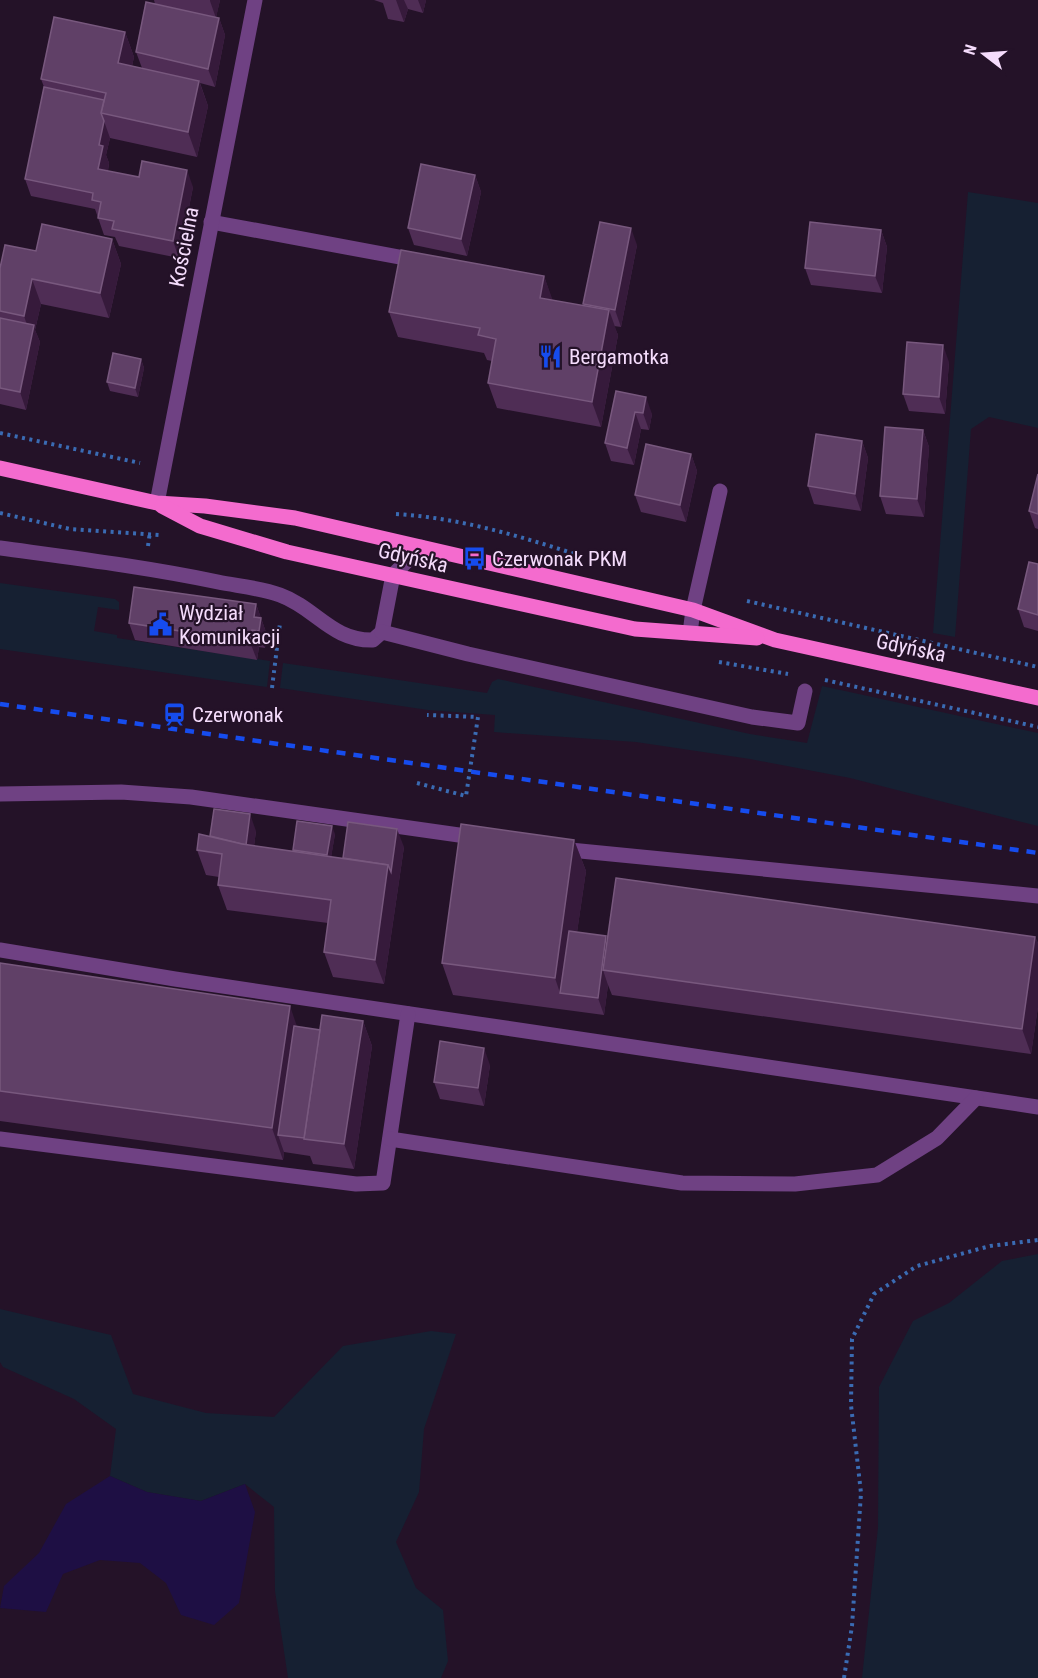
<svg xmlns="http://www.w3.org/2000/svg" width="1038" height="1678" font-family="'Roboto Condensed',sans-serif">
  <style>
    .green { fill: #162032 }
    .water { fill: #1e0f44 }
    .lines { fill: none; stroke-linecap: round; stroke-linejoin: round }
    .path { stroke: #3a6bb3; stroke-width: 4; stroke-dasharray: 3 4.5; stroke-linecap: butt }
    .minor { stroke: #6f4183; stroke-width: 15 }
    .major { stroke: #f46bce; stroke-width: 15 }
    .rail { stroke: #164cee; stroke-width: 4.5; stroke-dasharray: 9 8; stroke-linecap: butt }
    .wall { fill: #4f2d55 }
    .shaded-wall { fill: #361a3b }
    .building { fill: #604067; stroke: #78587e; stroke-width: 1.5 }
    .labels { text-anchor: middle; stroke-width: 4.5; stroke-linejoin: round; paint-order: stroke }
    .street-label { font-size: 21px; fill: #f5dcfc; stroke: #241228 }
    .poi-label { font-size: 21px; fill: #f5dcfc; stroke: #241228; text-anchor: start }
  </style>
  <rect width="100%" height="100%" fill="#241228"/>
  <g class="green">
    <polygon points="968,192 1038,203 1038,428 989,417 971,429 955,637 933,633"/>
    <polygon points="0,583 115,599 119,602 119,610 98,607 94,631 117,635 117,638 270,661 267,687 0,649"/>
    <polygon points="283,663 487,693 492,682 498,679 750,734 807,743 822,686 1038,733 1038,826 850,778 750,759 636,742 494,732 495,715 428,710 280,688"/>
    <polygon points="1038,1254 1038,1678 862,1678 878,1528 879,1387 913,1321 949,1303 1002,1261"/>
    <polygon points="0,1309 111,1335 133,1394 206,1413 274,1417 343,1346 431,1331 456,1334 424,1429 419,1492 396,1542 416,1588 443,1610 448,1661 441,1678 288,1678 275,1591 274,1507 245,1484 201,1501 147,1492 110,1476 116,1429 74,1399 3,1367 0,1362"/>
  </g>
  <polygon class="water" points="110,1476 147,1492 201,1501 245,1484 255,1512 239,1603 214,1625 181,1615 166,1583 140,1563 100,1560 63,1574 46,1612 0,1608 4,1586 39,1553 66,1504"/>
  <g class="lines">
    <g class="path">
      <polyline points="0,433 140,463"/>
      <polyline points="0,513 70,529 159,535"/>
      <path d="M396,514C460,518 520,536 581,556"/>
      <polyline points="148,546 150,532"/>
      <polyline points="747,601 1038,667"/>
      <polyline points="719,662 788,674"/>
      <polyline points="825,680 1038,727"/>
      <polyline points="272,688 280,623"/>
      <polyline points="417,783 466,796 478,717 427,715"/>
      <polyline points="844,1678 852,1626 861,1493 851,1405 852,1339 874,1294 917,1266 990,1246 1038,1240"/>
    </g>
    <g class="minor">
      <polyline points="211,222 410,259"/>
      <polyline points="157,503 255,0"/>
      <path d="M0,548C73,558 146,567 218,582C238,586 261,588 280,595C316,608 332,641 373,640L382,632L393,575L421,547"/>
      <polyline points="382,632 468,654 752,717 798,723 805,691"/>
      <polyline points="690,633 693,610 720,491"/>
      <polyline points="0,794 121,792 191,797 480,838"/>
      <polyline points="560,849 1038,896"/>
      <polyline points="0,950 175,979 1038,1107"/>
      <polyline points="0,1139 356,1184 383,1183 408,1014"/>
      <polyline points="390,1139 682,1183 795,1184 877,1175 937,1138 976,1098"/>
    </g>
    <g class="major">
      <polyline points="0,468 157,503 205,506 295,518 693,610 775,640 1038,698"/>
      <polyline points="162,506 200,526 287,552 635,629 757,638"/>
    </g>
    <polyline class="rail" points="0,704 1038,853"/>
  </g>
  <g class="wall">
    <polygon points="154,0 220,0 216,17 219,18 225,35 215,87 200,83 208,106 197,157 110,138 106,155 109,163 108,171 193,187 179,258 119,246 115,237 104,235 95,209 31,196 25,179 44,87 41,79 125,32 134,57 132,66 142,68 136,52 155,4"/>
    <polygon points="374,0 426,0 423,13 408,9 404,22 388,19 383,3"/>
    <polygon points="475,175 481,192 467,256 414,245 408,228"/>
    <polygon points="881,230 887,247 882,293 811,285 805,268"/>
    <polygon points="112,239 121,264 109,318 41,304 35,330 40,342 26,410 0,404 0,268 36,251"/>
    <polygon points="637,245 621,327 614,326 618,335 601,427 497,408 488,383 492,361 487,360 484,353 398,337 389,312 544,276 552,300 584,306 583,304"/>
    <polygon points="141,359 144,368 138,397 110,391 107,382"/>
    <polygon points="949,362 945,414 909,411 903,394"/>
    <polygon points="616,391 652,414 649,430 641,429 634,465 611,461 605,443"/>
    <polygon points="923,430 929,447 924,517 886,514 880,496"/>
    <polygon points="862,441 868,458 861,511 814,504 808,486"/>
    <polygon points="691,454 697,471 686,522 641,512 635,495"/>
    <polygon points="1038,474 1038,529 1035,528 1029,511"/>
    <polygon points="1038,564 1038,631 1024,627 1018,609"/>
    <polygon points="256,604 267,635 265,648 259,647 257,660 135,640 129,623"/>
    <polygon points="256,831 254,846 293,851 293,850 335,834 331,857 343,858 404,847 384,984 333,977 324,952 328,923 227,910 218,885 219,877 206,875 197,850 210,836"/>
    <polygon points="574,840 586,871 577,932 607,939 1035,937 1038,943 1038,1007 1031,1054 612,995 608,985 604,1015 453,995 442,963"/>
    <polygon points="0,963 297,1027 320,1030 363,1021 372,1046 354,1169 313,1164 310,1156 284,1152 283,1160 0,1121"/>
    <polygon points="490,1065 484,1106 440,1099 434,1082"/>
  </g>
  <g class="shaded-wall">
    <polygon points="210,0 220,0 216,18 210,1"/>
    <polygon points="396,0 404,0 408,9 404,22"/>
    <polygon points="418,0 426,0 423,13"/>
    <polygon points="219,18 225,35 215,87 208,69"/>
    <polygon points="125,32 134,57 127,88 118,63"/>
    <polygon points="199,81 208,106 197,157 188,132"/>
    <polygon points="104,121 110,138 106,155 109,163 105,186 98,169 99,145"/>
    <polygon points="187,170 193,187 179,258 173,241"/>
    <polygon points="475,175 481,192 467,256 461,239"/>
    <polygon points="631,228 637,245 621,327 615,310"/>
    <polygon points="881,230 887,247 882,293 875,276"/>
    <polygon points="112,239 121,264 109,318 100,293"/>
    <polygon points="544,276 553,301 540,298"/>
    <polygon points="32,279 41,304 35,330 40,342 26,410 20,392 31,337 24,316"/>
    <polygon points="609,310 618,335 601,427 592,402"/>
    <polygon points="943,345 949,362 945,414 939,397"/>
    <polygon points="141,359 144,368 138,397 135,388"/>
    <polygon points="646,397 652,414 649,430 643,413"/>
    <polygon points="635,412 641,429 634,465 627,448"/>
    <polygon points="923,430 929,447 924,517 917,499"/>
    <polygon points="862,441 868,458 861,511 855,494"/>
    <polygon points="691,454 697,471 686,522 680,505"/>
    <polygon points="256,604 267,635 265,648 254,617"/>
    <polygon points="252,630 259,647 257,660 250,642"/>
    <polygon points="250,814 256,831 251,869 245,852"/>
    <polygon points="332,826 335,834 330,864 327,855"/>
    <polygon points="397,829 404,847 384,984 375,960 388,865"/>
    <polygon points="574,840 586,871 568,994 560,993 555,978"/>
    <polygon points="606,936 612,953 603,970 608,985 604,1015 598,998"/>
    <polygon points="1035,937 1038,943 1038,1007 1031,1054 1022,1029"/>
    <polygon points="290,1006 301,1038 278,1135 284,1152 283,1160 272,1128"/>
    <polygon points="363,1021 372,1046 354,1169 344,1144"/>
    <polygon points="484,1048 490,1065 484,1106 478,1088"/>
  </g>
  <g class="building">
    <polygon points="146,2 219,18 208,69 136,52"/>
    <polygon points="54,17 125,32 118,63 199,81 188,132 101,113 106,93 41,79"/>
    <polygon points="44,87 104,100 101,113 104,121 99,145 103,146 98,169 139,177 142,161 187,170 173,241 112,229 114,221 98,218 101,202 92,200 93,193 25,179"/>
    <polygon points="421,164 475,175 461,239 408,228"/>
    <polygon points="600,222 631,228 615,310 583,304"/>
    <polygon points="810,222 881,230 875,276 805,268"/>
    <polygon points="42,224 112,239 100,293 32,279 24,316 0,311 0,268 5,245 36,251"/>
    <polygon points="401,250 544,276 540,298 609,310 592,402 488,383 496,339 478,335 480,328 389,312"/>
    <polygon points="0,318 34,325 20,392 0,388"/>
    <polygon points="907,342 943,345 939,397 903,394"/>
    <polygon points="113,353 141,359 135,388 107,382"/>
    <polygon points="616,391 646,397 643,413 635,412 627,448 605,443"/>
    <polygon points="885,427 923,430 917,499 880,496"/>
    <polygon points="816,434 862,441 855,494 808,486"/>
    <polygon points="646,444 691,454 680,505 635,495"/>
    <polygon points="1038,474 1038,514 1029,511"/>
    <polygon points="1029,562 1038,564 1038,615 1018,609"/>
    <polygon points="134,587 256,604 254,617 261,618 259,631 252,630 250,642 129,623"/>
    <polygon points="214,809 250,814 246,845 210,836"/>
    <polygon points="297,821 332,826 327,855 293,850"/>
    <polygon points="348,822 397,829 391,872 388,865 343,858"/>
    <polygon points="461,824 574,840 555,978 442,963"/>
    <polygon points="199,834 242,844 388,865 375,960 324,952 331,900 218,885 222,854 197,850"/>
    <polygon points="616,878 1035,937 1022,1029 603,970"/>
    <polygon points="569,931 606,936 598,998 560,993"/>
    <polygon points="0,963 290,1006 272,1128 0,1091"/>
    <polygon points="322,1015 363,1021 344,1144 304,1139"/>
    <polygon points="294,1026 320,1030 304,1138 278,1135"/>
    <polygon points="440,1041 484,1048 478,1088 434,1082"/>
  </g>
  <defs>
    <symbol id="restaurant-bare" viewBox="-9 -9 18 18"><path d="M-5-6h1v4h1v-4h1v4h1v-4h1v5L-1.5 .5V6h-2V.5L-5-1ZM5-6V6H3V1.5H1.5Q1.5-4 5-6Z" fill="#164cee" stroke="#241228" stroke-width="2.5" paint-order="stroke"/></symbol>
    <symbol id="bus-bare" viewBox="-9 -9 18 18"><path d="M-5-6H5V4H4V6H2V4H-2V6H-4V4H-5ZM-3.5-4V0h7V-4ZM-3.5 1.2v1.5H-2V1.2ZM2 1.2v1.5H3.5V1.2Z" fill="#164cee" stroke="#241228" stroke-width="2.5" paint-order="stroke"/></symbol>
    <symbol id="civic-bare" viewBox="-9 -9 18 18"><path d="M-.6-6.5H3V-4.5H.6V-3L4-1V1h2V6H-6V1h2V-1L-.6-3ZM-1.2 2.5V6h2.4V2.5Z" fill="#164cee" stroke="#241228" stroke-width="2.5" paint-order="stroke"/></symbol>
    <symbol id="station-bare" viewBox="-9 -9 18 18"><path d="M-3-6H3Q5-6 5-4V2Q5 4 3 4L4.5 6H3L1.5 4h-3L-3 6H-4.5L-3 4Q-5 4-5 2V-4Q-5-6-3-6ZM-3.5-4v3h7v-3ZM-3.5 1v1.5H-2V1ZM2 1v1.5H3.5V1Z" fill="#164cee" stroke="#241228" stroke-width="2.5" paint-order="stroke"/></symbol>
  </defs>
  <g fill-rule="evenodd">
    <use href="#restaurant-bare" x="534" y="340" width="33" height="33"/>
    <use href="#bus-bare" x="458" y="542" width="33" height="33"/>
    <use href="#civic-bare" x="144" y="608" width="33" height="33"/>
    <use href="#station-bare" x="158" y="698" width="33" height="33"/>
  </g>
  <g class="labels">
    <g class="street-label">
      <text transform="translate(184 247) rotate(-79)" y="7">Kościelna</text>
      <text transform="translate(413 558) rotate(13)" y="7">Gdyńska</text>
      <text transform="translate(911 648) rotate(12)" y="7">Gdyńska</text>
    </g>
    <g class="poi-label">
      <text x="569" y="364">Bergamotka</text>
      <text x="492" y="566">Czerwonak PKM</text>
      <text x="179" y="620">Wydział<tspan x="179" dy="24">Komunikacji</tspan></text>
      <text x="192" y="722">Czerwonak</text>
    </g>
  </g>
  <g transform="translate(984 54) rotate(287)" stroke="#241228" stroke-width="4.5" paint-order="stroke">
  <path d="M0-4.5L10 22L0 15L-10 22Z" fill="#f5dcfc"/>
  <text y="-9" font-size="16" font-weight="bold" text-anchor="middle" fill="#f5dcfc">N</text>
  </g>
</svg>
